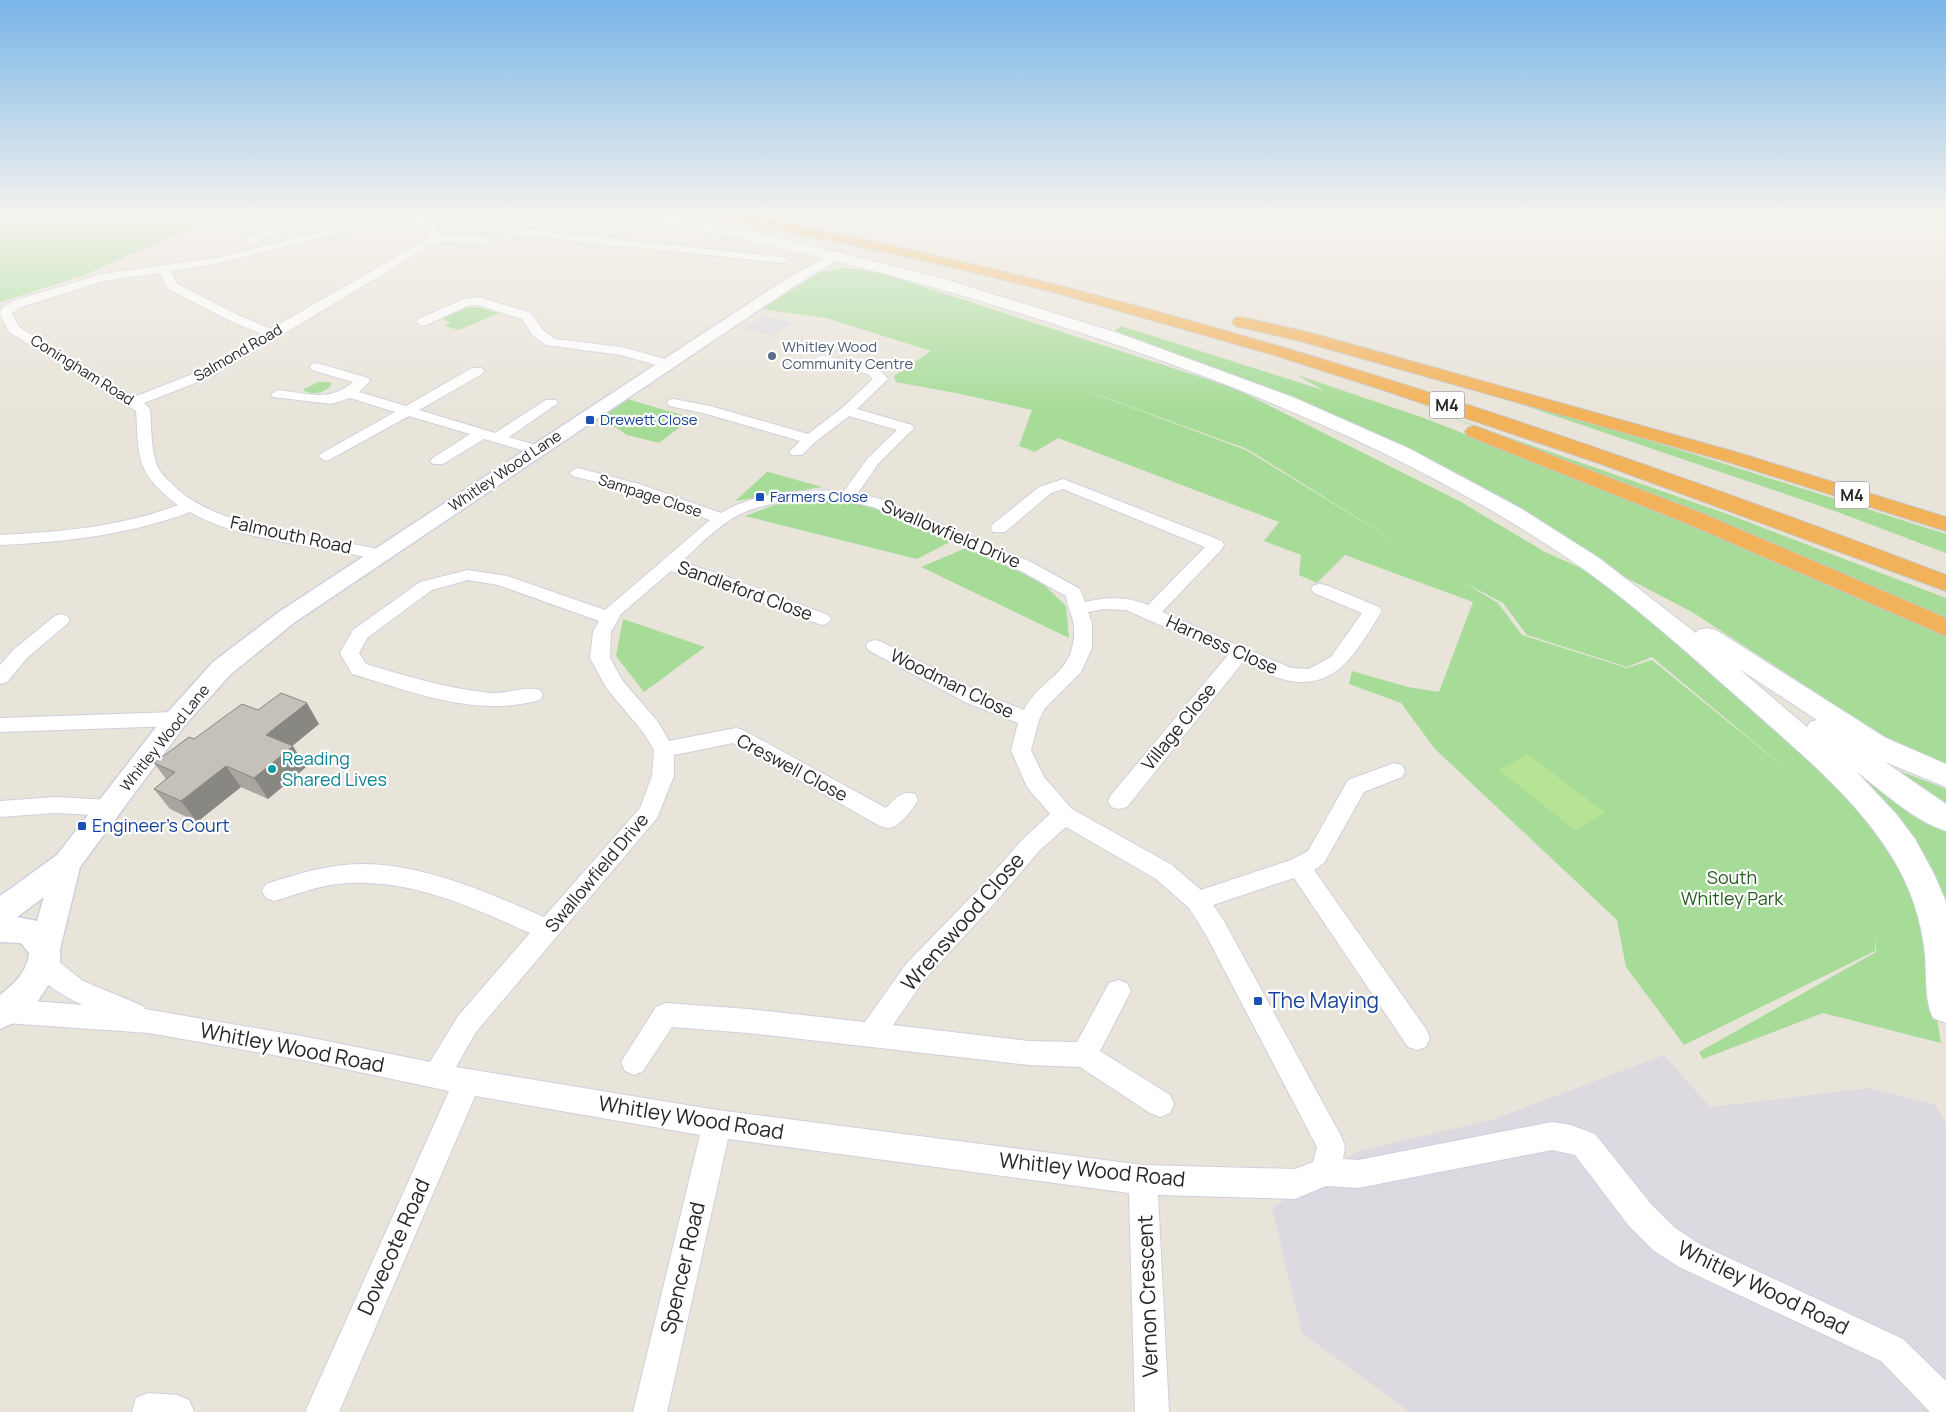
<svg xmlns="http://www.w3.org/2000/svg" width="1946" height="1412" font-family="Manrope,sans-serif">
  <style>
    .industrial { fill: #ddd9e1 }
    .green { fill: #a6dc98; fill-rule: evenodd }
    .pitch { fill: #b7e394 }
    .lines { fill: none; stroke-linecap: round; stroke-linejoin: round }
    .minor-casing { stroke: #cecfdf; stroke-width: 2 }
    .tertiary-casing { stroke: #cecfdf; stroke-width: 3 }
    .secondary-casing { stroke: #cecfdf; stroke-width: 2 }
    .motorway-casing { stroke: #c7c7c7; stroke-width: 2 }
    .minor { fill: #fff; fill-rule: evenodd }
    .tertiary { fill: #fff; fill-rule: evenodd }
    .secondary { fill: #fff; fill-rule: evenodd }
    .motorway { fill: #f2b25a; fill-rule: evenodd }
    .wall { fill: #a9a69f }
    .shaded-wall { fill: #898782 }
    .building { fill: #c4c1b9; stroke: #898782 }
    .service-dot { fill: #5c6f8a; stroke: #fff; stroke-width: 2 }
    .transit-dot { fill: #1a4fb4; stroke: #fff; stroke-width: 2 }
    .culture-dot { fill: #0f9aa8; stroke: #fff; stroke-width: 2 }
    .labels { text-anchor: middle; stroke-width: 4.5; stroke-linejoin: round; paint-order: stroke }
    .far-service-label { font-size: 15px; fill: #4e5e75; stroke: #fff; text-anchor: start }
    .far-street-label { font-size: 15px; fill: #272727; stroke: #fff }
    .far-transit-label { font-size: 15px; fill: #164399; stroke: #fff; text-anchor: start }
    .shield { fill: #fff; stroke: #686868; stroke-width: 1 }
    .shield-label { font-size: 16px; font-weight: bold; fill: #272727 }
    .street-label { font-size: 18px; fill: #272727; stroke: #fff }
    .culture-label { font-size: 18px; fill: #0d838f; stroke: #fff; text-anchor: start }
    .transit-label { font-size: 18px; fill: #164399; stroke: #fff; text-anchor: start }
    .park-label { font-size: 18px; fill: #225d1d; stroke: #fff }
    .near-street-label { font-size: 21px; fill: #272727; stroke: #fff }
    .near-transit-label { font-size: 21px; fill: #164399; stroke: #fff; text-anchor: start }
  </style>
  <rect width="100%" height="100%" fill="#e9e4d9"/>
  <g class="industrial">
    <polygon points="763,316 793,323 774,336 744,329"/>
    <polygon points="1664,1055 1710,1107 1870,1088 1934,1104 1946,1123 1946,1412 1410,1412 1302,1333 1272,1208 1356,1152 1494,1119"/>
  </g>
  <g class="green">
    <polygon points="0,215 221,215 82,276 0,302"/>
    <path d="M842,268L878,272L1234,388L1461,502L1545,552L1590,572L1644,610L1815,758L1913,876L1941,1043L1823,1013L1703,1059L1699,1052L1876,952V937L1875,951L1684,1045L1626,967L1617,920L1435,749L1401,703L1349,684L1352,671L1408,687L1439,692L1473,602L1345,555L1317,583L1299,575L1301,555L1264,541L1279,522L1058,438L1035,452L1019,446L1032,410L956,393L896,382L894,376L931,351L826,318L762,309L820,272ZM1049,377L1247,449L1417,555L1246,450ZM1465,583L1503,603L1527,635L1627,667L1652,657L1791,773L1652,660L1627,668L1522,635L1498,603Z"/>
    <polygon points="476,307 500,313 459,330 444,326 450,323 440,317 464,308"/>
    <polygon points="1121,326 1323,390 1297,375 1424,418 1586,481 1822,578 1946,633 1946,764 1913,752 1887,739 1692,612 1621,575 1531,517 1438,464 1358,426 1113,332"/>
    <path d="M318,382H329L332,384C326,393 312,396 303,390Z"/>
    <polygon points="1488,393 1684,451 1946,534 1946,553 1835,511"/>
    <polygon points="624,398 692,418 659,443 627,435 597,415"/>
    <polygon points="1442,414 1730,515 1946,598 1946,621 1562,459"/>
    <polygon points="767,472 768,472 822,487 735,501"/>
    <polygon points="789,500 844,500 887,512 952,541 917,559 745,516"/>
    <polygon points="966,548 1040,581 1066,606 1069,638 921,567"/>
    <polygon points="623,619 705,647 644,692 616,656"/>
    <polygon points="1789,713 1836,749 1946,828 1946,899 1924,856"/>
    <polygon points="1887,766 1946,789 1946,810"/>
  </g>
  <polygon class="pitch" points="1528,754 1605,813 1575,830 1499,770"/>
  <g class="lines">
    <defs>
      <g id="minor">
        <polygon points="305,215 318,215 254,244 250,245 244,242 250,237"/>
        <path d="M414,215L436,222L441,235L489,238L495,241L489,244L438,241L213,376L144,403L150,409C152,427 150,452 159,469C162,475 169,481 174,486C222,532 321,535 385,551L388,555L385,559L379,560C322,546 239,541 190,512C128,535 65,542 0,545V535C61,532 120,527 178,505C171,501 166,495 160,490C134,465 139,444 136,411L9,332L0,314L1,309L13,301L102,274L220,257L385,216ZM409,220L427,226L430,237L271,329L238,315L177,284L171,271L220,263L385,222ZM160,273L168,289L230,321L262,334L203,370L134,397L19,327L12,313L21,307L104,281Z"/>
        <polygon points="450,215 460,215 459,219 463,223 783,257 789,260 783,263 460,229 456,228 448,220"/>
        <polygon points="479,297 531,313 543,330 555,339 622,347 672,361 674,364 667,368 621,355 546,345 533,336 522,319 478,305 470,305 426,325 422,326 416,322 418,319 464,299"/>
        <path d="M821,355L878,368L888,379L857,409L912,425L914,428L878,464L858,493L884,500L1031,562L1080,589L1085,602C1107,597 1126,596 1148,605L1205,547L1063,489L1051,493L1005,532H993L991,528L993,524L1039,487L1063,479L1222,541L1224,545L1222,549L1162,612L1291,668L1309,669L1331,657L1362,613L1314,593L1311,589L1314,585L1320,584L1326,585L1379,607L1382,611C1358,648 1338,692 1286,680C1272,677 1257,668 1243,662L1127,807L1119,809L1111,807L1108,801L1111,795L1228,655L1126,610L1104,609L1088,612L1092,623V648L1081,672L1045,708L1039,720L1031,750L1044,777L1072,809L1172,865L1201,890L1291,860L1308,851L1348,780L1394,763L1402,765L1405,771L1402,777L1364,792L1324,863L1314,870L1426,1029L1430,1038L1426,1047L1417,1050L1408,1047L1294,878L1213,905L1224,921L1341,1136L1345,1146L1343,1159L1358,1160L1552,1122L1571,1125L1595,1134L1651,1204L1675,1228L1701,1245L1903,1339L1946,1381V1412H1930L1881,1361L1679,1267L1653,1250L1629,1226L1575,1155L1552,1150L1358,1188L1326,1186L1295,1199L1158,1195L1169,1412H1135L1129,1193L728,1139L667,1412H633L700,1135L475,1096L339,1412H305L449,1091L307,1061L149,1033L6,1023L0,1020V1002L6,999L83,1005C65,997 41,984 32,965L35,957L44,954L53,957L83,981L143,1006L145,1009L307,1037L430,1062L458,1016L530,933C470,906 405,876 337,884C315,887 294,895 274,901L266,898L262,891L266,884C297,874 329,864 362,864C425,864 488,893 544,917L640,808L652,776L654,750L643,732L607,689L590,658L593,632L599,621L498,585L468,580L432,590L367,638L359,653L366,664C409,677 445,688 490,693C507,694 524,686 540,690L543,695L540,700C476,718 413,692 352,674L340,653L353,630L420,582L468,570L507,576L605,610L710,520L627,490L573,476L570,473L573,470L578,468L639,484L721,513C755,492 804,489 844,491L868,458L897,430L849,416L815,442L802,455H792L789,452L800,441L703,413L669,406L667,403L669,400L674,399L710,406L808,434L842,408L873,379L868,374L816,362L814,359ZM814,499L848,501L873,507L1019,570L1066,596C1067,606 1073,616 1074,626C1076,676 1043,674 1024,710L981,693L882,642L875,640L868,642L866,646L868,650L967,703L1018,723L1011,750L1027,787L1050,814L1023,839L976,892L906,964L865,1022L748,1009L665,1003L656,1007L621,1062L625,1071L634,1075L643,1071L672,1027L748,1033L1029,1065L1080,1067L1150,1113L1160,1117L1170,1113L1174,1104L1170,1095L1100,1051L1131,991L1127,983L1118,980L1109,983L1077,1042L1029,1041L893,1025L924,980L992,906L1039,851L1066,827L1156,879L1189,908L1206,935L1317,1147L1313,1162L1295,1169L1143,1165L717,1110L456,1067L476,1032L657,818L674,776V755L733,743L880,826C881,826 888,828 888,828C899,828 913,809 918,800L915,794C901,790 895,799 886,808L743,730L736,728L669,741L658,722L622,680L610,658L611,632L621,614L671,571L711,583L816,623L822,625L828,623L831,619L828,615L723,575L681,562C700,545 721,522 745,512C766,503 791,501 814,499Z"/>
        <path d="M317,363L368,378L370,381L359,392L406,406L472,368H482L484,371L482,374L419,410L495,433L546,400H556L558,403L509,437L542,447L545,450L542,453H532L484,439L443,464H433L430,461L433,458L470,434L409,416L327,461L322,459L319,456L322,453L395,412L350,398L332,404L273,397L271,394L278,390C307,393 329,403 353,382L312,370L310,367L312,364Z"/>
        <polygon points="61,614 67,616 70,620 67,624 27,658 7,682 0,684 0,665 13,650 55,616"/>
        <polygon points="176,712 183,714 186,719 183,724 176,726 0,732 0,718"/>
        <polygon points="55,797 110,800 118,802 121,808 118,814 110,816 55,813 0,817 0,801"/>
        <polygon points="148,1393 177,1395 189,1400 194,1412 132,1412 136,1398"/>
      </g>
      <path id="tertiary" d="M837,251L842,252L844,255L842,258L796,285L295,622L231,674L185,725L80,867L60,949V965L55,975L36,1004L11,1024L0,1029V995C14,984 28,971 29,953L21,943L0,942V896L57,855L167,713L213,662L279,612L786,279ZM44,897L37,921L17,917Z"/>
      <path id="secondary" d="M637,215H665L763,234L944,279L1118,333L1295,398L1410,449L1520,508L1599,558L1696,633L1698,630L1707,628L1716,630L1886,738L1946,764V787L1885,762L1946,804V831C1913,820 1883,792 1856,771L1897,815L1915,839L1934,874L1946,902V1023L1933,1018C1924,999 1927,976 1925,955C1922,921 1910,886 1892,857C1854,795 1795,749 1742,701C1682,648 1622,593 1554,549C1421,462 1275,400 1126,348C968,293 808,250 644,219L639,218ZM1738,668L1817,720L1810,722L1807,727Z"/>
      <g id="motorway">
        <path d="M715,215H743C1155,293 1555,426 1946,575V591L1601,464L1383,390L1274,355L1053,292L947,266L835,241L722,219L717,218Z"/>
        <polygon points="1241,317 1311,333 1739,453 1946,517 1946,531 1725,461 1300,341 1235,326 1232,322 1235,318"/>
        <polygon points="1475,426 1704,514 1946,618 1946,636 1688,524 1468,436 1465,432 1468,428"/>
      </g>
    </defs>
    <use href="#minor" class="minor-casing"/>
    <use href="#tertiary" class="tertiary-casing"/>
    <use href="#secondary" class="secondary-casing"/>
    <use href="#motorway" class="motorway-casing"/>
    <use href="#minor" class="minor"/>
    <use href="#tertiary" class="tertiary"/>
    <use href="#secondary" class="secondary"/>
    <use href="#motorway" class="motorway"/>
  </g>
  <polygon class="wall" points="258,710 319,724 292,746 306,767 268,799 241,787 197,822 170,809 154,789 166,779 154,763 194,739"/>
  <g class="shaded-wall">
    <polygon points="307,703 319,724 280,756 266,735"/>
    <polygon points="293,746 306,767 268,799 254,778"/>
    <polygon points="226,766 241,787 197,822 181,801"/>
  </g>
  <polygon class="building" points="281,693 307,703 266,735 293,746 254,778 226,766 181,801 154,789 175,772 154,763 189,737 194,739 242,704 258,710"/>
  <linearGradient id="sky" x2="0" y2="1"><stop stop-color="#78b5e7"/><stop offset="0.52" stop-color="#f5f3ee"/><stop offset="1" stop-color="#f5f3ee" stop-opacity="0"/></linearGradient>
  <rect width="1946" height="412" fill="url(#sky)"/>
  <circle class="service-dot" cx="772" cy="356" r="5"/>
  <g class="transit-dot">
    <rect x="585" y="415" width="10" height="10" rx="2.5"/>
    <rect x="755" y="492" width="10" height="10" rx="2.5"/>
    <rect x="77" y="821" width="10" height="10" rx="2.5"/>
    <rect x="1253" y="996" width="10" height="10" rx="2.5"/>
  </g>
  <circle class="culture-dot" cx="272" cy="769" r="5"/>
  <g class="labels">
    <g class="far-service-label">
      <text x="782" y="352">Whitley Wood<tspan x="782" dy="17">Community Centre</tspan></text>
    </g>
    <g class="far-street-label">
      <text transform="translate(238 353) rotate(-30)" y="5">Salmond Road</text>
      <text transform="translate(82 370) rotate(32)" y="5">Coningham Road</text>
      <text transform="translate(505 471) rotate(-34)" y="5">Whitley Wood Lane</text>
      <text transform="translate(650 496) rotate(18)" y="5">Sampage Close</text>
      <text transform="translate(165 738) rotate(-51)" y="5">Whitley Wood Lane</text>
    </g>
    <g class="far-transit-label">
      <text x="600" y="425">Drewett Close</text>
      <text x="770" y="502">Farmers Close</text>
    </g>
    <g class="shield">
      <rect x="1429.5" y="391.5" width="35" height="27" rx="4"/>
      <rect x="1834.5" y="481.5" width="35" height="27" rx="4"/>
    </g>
    <g class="shield-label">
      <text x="1447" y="411">M4</text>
      <text x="1852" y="501">M4</text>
    </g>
    <g class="street-label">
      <text transform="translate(951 534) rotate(23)" y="6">Swallowfield Drive</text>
      <text transform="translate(291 535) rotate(12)" y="6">Falmouth Road</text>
      <text transform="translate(745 591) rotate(20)" y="6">Sandleford Close</text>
      <text transform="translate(1222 645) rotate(24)" y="6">Harness Close</text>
      <text transform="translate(952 684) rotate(26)" y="6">Woodman Close</text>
      <text transform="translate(1179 727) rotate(-51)" y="6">Village Close</text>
      <text transform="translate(792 768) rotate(28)" y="6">Creswell Close</text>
      <text transform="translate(597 873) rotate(-50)" y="6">Swallowfield Drive</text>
    </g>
    <g class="culture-label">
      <text x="282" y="765">Reading<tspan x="282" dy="21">Shared Lives</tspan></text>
    </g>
    <g class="transit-label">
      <text x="92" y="832">Engineer's Court</text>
    </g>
    <g class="park-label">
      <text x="1732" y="884">South<tspan x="1732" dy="21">Whitley Park</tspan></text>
    </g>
    <g class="near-street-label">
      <text transform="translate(963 922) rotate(-49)" y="7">Wrenswood Close</text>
      <text transform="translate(292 1048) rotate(11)" y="7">Whitley Wood Road</text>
      <text transform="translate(691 1118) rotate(9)" y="7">Whitley Wood Road</text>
      <text transform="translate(1092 1170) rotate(6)" y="7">Whitley Wood Road</text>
      <text transform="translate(394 1247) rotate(-66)" y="7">Dovecote Road</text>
      <text transform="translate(683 1268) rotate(-77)" y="7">Spencer Road</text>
      <text transform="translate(1763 1288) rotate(26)" y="7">Whitley Wood Road</text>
      <text transform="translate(1148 1296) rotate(-92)" y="7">Vernon Crescent</text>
    </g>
    <g class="near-transit-label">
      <text x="1268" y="1008">The Maying</text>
    </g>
  </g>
</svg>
